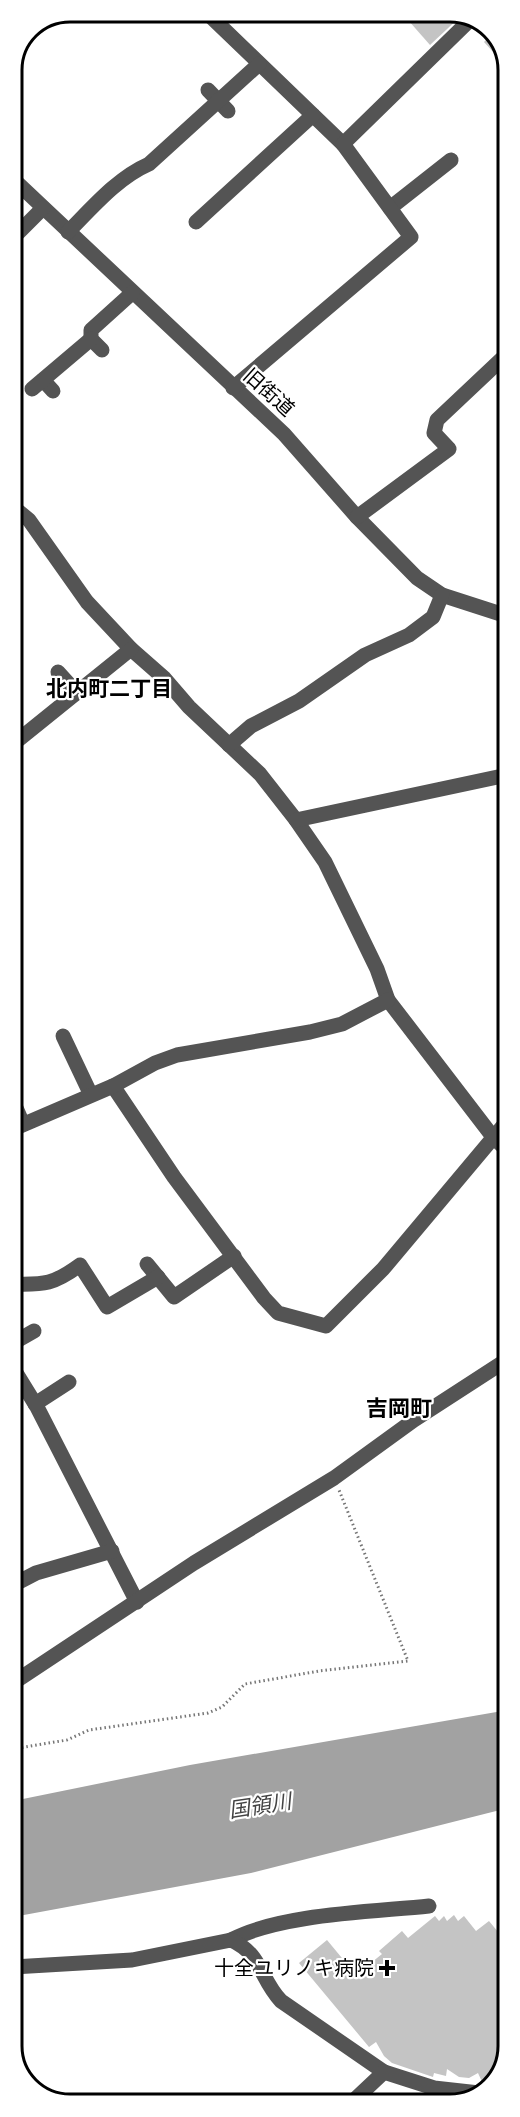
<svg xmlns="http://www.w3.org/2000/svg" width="520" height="2117" font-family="Poppins,'Noto Sans JP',sans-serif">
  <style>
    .water { fill: #a2a2a2 }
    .building { fill: #c4c4c4 }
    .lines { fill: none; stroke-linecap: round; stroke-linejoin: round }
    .path { stroke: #767676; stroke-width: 3; stroke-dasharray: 1.5 3; stroke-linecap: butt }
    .minor { stroke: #545454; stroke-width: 15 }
    .poi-dot { fill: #000; stroke: #fff; stroke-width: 2 }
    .labels { text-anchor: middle; stroke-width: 4.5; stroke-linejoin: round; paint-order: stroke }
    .street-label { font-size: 20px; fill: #000; stroke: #fff }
    .poi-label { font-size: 20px; fill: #000; stroke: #fff; text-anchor: end }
    .neighbourhood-label { font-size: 21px; font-weight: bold; fill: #000; stroke: #fff }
    .water-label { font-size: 21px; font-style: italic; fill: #434343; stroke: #fff }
    .quarter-label { font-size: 22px; font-weight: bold; fill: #000; stroke: #fff }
    .rim { fill: none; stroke: #000; stroke-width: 3 }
  </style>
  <rect width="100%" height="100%" fill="#fff"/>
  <polygon class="water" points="508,1710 508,1808 251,1873 13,1917 13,1801 190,1765"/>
  <g class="building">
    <polygon points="401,12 457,12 462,15 430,45"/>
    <polygon points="493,33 507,59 506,66 484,42"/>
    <polygon points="454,1915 458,1921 464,1916 476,1931 489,1921 508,1944 508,2047 495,2082 483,2084 478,2073 469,2078 459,2077 447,2069 446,2076 434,2073 433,2077 392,2063 384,2056 376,2042 369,2047 299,1963 327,1940 356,1975 382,1954 379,1951 402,1931 408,1938 435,1916 439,1921 444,1916 447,1921"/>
  </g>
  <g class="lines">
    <polyline class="path" points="13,1749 67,1740 89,1730 208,1713 222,1707 245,1684 319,1671 408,1661 339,1490"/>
    <g class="minor">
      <polyline points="206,12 343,144"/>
      <polyline points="208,90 228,111"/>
      <polyline points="12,178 284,434 357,517 417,578 442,595 507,616"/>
      <polyline points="390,208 451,160"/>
      <polyline points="196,222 313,115"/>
      <path d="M68,232C92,208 117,178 149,164L259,64"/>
      <polyline points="12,239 43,208"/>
      <polyline points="102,350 91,339 91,330 132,293"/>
      <polyline points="43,380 53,391"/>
      <polyline points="233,388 411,237 343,144 471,19"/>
      <polyline points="32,389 91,339"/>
      <polyline points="12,506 29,520 87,602 131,649 164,678 189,707 260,774 296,820 325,862 377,969 388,1000 493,1137 508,1151"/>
      <polyline points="357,517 449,449 434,433 437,420 507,354"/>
      <polyline points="58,672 77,693"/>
      <polyline points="12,745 131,649"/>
      <polyline points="229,745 251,726 299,701 365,655 409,635 433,617 442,595"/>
      <polyline points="296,820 507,775"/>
      <polyline points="63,1036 91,1095"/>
      <polyline points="113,1086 174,1177 264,1298 278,1313 326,1326 383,1269 508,1120"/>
      <polyline points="13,1101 23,1124"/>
      <polyline points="13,1129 113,1086 155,1063 177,1055 310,1032 342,1024 388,1000"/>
      <polyline points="147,1264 174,1297 234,1256"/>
      <path d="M13,1284C45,1285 54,1284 80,1265L107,1307L158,1277"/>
      <polyline points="13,1343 34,1331"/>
      <polyline points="13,1368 37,1407 137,1602"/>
      <polyline points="35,1404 69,1382"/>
      <polyline points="13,1585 36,1573 112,1551"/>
      <polyline points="13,1683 194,1563 334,1478 414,1420 508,1359"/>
      <path d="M231,1940C280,1914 372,1912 429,1906"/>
      <path d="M13,1967L132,1960L231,1940C262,1954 260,1979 281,2001L384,2072"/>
      <polyline points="350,2104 384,2072 434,2088 479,2093"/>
    </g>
  </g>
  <path class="poi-dot" d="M384 1959h6v6h6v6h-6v6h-6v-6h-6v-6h6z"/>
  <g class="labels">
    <g class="street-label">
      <text transform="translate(269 392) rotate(42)" y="7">旧街道</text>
    </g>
    <g class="poi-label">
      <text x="374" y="1975">十全ユリノキ病院</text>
    </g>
    <g class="neighbourhood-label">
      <text x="109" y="696">北内町二丁目</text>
    </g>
    <g class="water-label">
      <text transform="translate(260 1806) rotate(-9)" y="7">国領川</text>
    </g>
    <g class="quarter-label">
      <text x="399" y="1416">吉岡町</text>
    </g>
  </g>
  <path d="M0 0H520V2117H0ZM70 22H450A48 48 0 0 1 498 70V2046A48 48 0 0 1 450 2094H70A48 48 0 0 1 22 2046V70A48 48 0 0 1 70 22Z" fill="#fff" fill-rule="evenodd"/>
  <path class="rim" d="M70 22H450A48 48 0 0 1 498 70V2046A48 48 0 0 1 450 2094H70A48 48 0 0 1 22 2046V70A48 48 0 0 1 70 22Z"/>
</svg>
